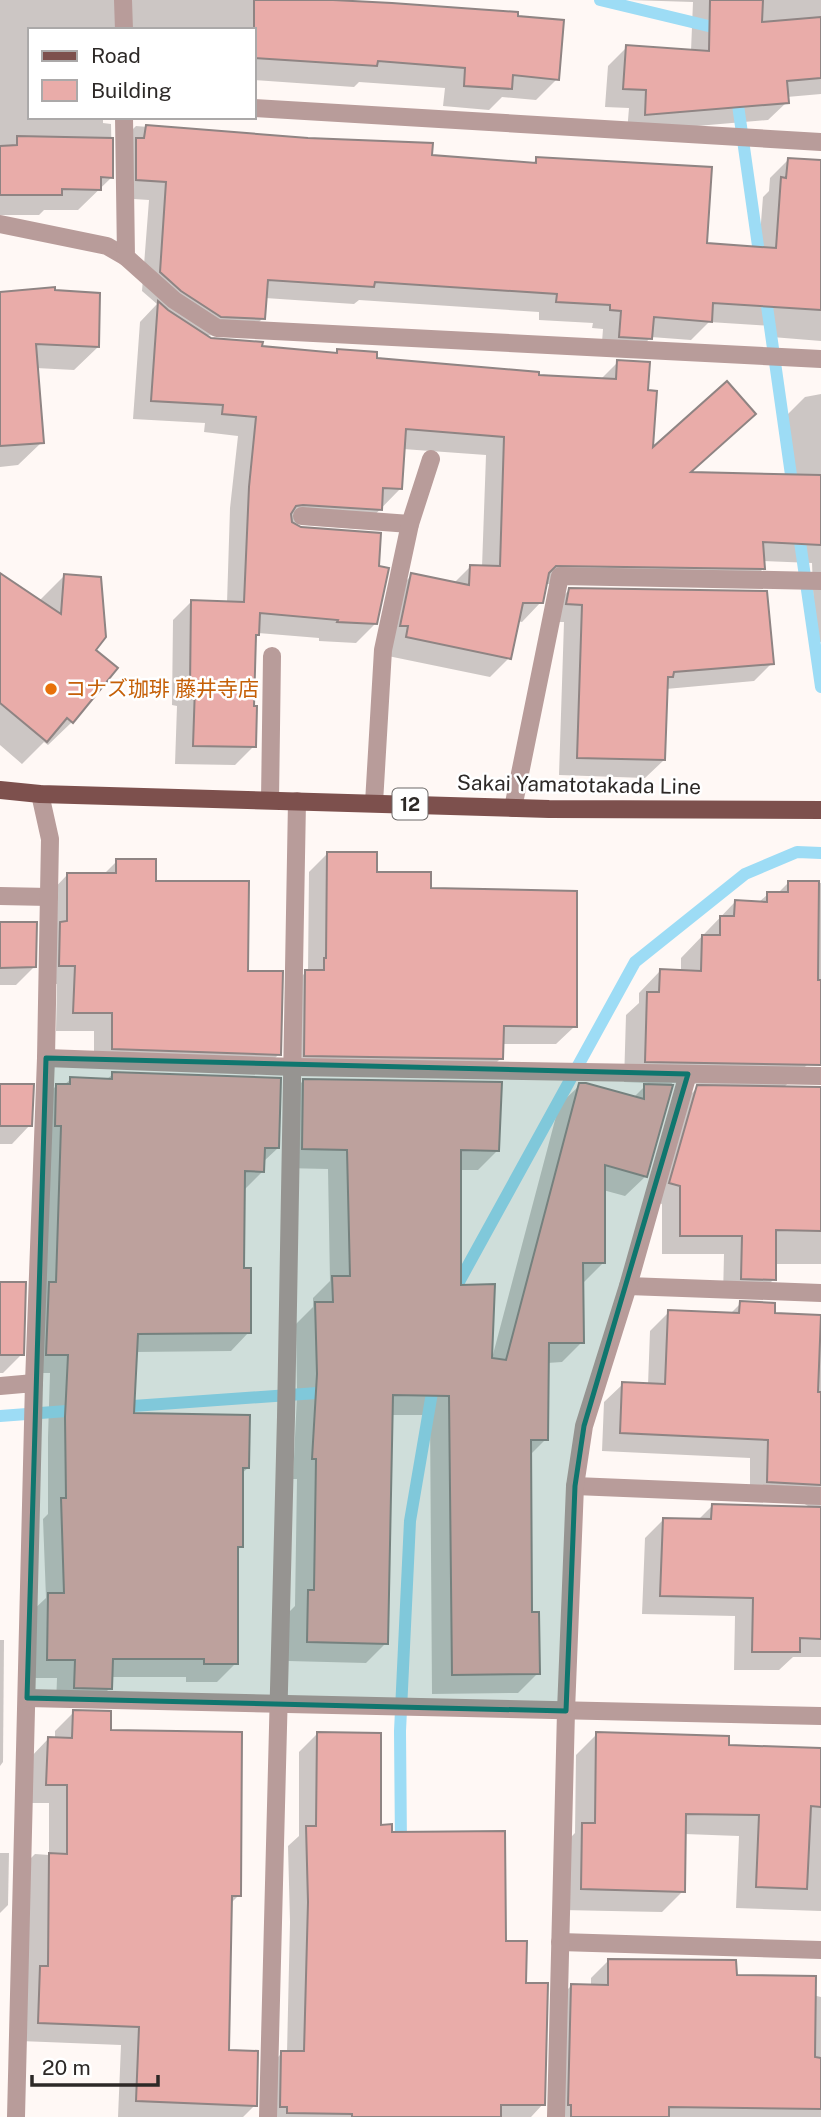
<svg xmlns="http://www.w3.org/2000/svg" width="821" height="2117" font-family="'Public Sans','Noto Sans JP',sans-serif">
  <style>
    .shadow { fill: #0003 }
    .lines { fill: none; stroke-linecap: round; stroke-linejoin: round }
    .stream { stroke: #9ddcf5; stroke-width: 12 }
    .building { fill: #e9aca9; stroke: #8f8483; stroke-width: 2 }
    .lane { stroke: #b89c9a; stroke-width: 18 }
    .street { stroke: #b89c9a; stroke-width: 18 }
    .primary { stroke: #7d504d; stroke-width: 18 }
    .marked { fill: #0f766e; fill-opacity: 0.2; stroke: #0f766e; stroke-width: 5; stroke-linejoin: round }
    .food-dot { fill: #e8710a; stroke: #fff; stroke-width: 2.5 }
    .labels { text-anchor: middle; stroke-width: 5; stroke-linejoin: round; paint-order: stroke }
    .shield { fill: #fff; stroke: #6c6968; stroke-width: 2 }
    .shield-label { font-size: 19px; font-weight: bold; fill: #2d2927 }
    .food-label { font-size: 21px; fill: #c56008; stroke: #fff; text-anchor: start }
    .street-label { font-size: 21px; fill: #2d2927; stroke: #fff }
  </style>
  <rect width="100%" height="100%" fill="#fff8f5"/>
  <g class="shadow">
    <polygon points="0,0 312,0 557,79 536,100 502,97 489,110 443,106 445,88 359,82 354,87 254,80 254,30 30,30 30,117 103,117 103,123 111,124 112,177 78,210 44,210 39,215 0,215"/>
    <polygon points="821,0 821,94 787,97 787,102 768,120 627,132 629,108 605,107 608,66 627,47 691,51 693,2 629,0"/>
    <polygon points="136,126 308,140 430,156 531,165 537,159 705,245 759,248 763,197 769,191 770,178 789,159 821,161 821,341 772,337 773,326 709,322 691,340 651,337 632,357 601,355 603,329 592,328 593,323 539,320 539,312 359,300 354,304 265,298 263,318 244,337 203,335 211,340 261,347 334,354 338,350 375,360 537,376 600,380 618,362 646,392 651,451 754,414 689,473 794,476 786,416 805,397 821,394 821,642 815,643 812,563 763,561 764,568 745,587 545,584 541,602 522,622 517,621 509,658 490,677 388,656 393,594 412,575 454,583 471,566 482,567 486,455 403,449 400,489 361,529 292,524 375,624 356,643 319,641 319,638 258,633 254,638 254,746 235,765 175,764 177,706 172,705 173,620 192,601 227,603 230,508 238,436 204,432 205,423 133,419 140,322 157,304 142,291 149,200 118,198 118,144"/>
    <polygon points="0,294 98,347 74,370 36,368 42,442 18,465 0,467"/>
    <polygon points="0,575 41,603 41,599 65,575 94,651 72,722 48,745 44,742 22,764 0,745"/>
    <polygon points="570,589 772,663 754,681 666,689 664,760 645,778 559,775 564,622 549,622 551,608"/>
    <polygon points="328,853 375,874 430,890 575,1026 556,1044 502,1044 501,1058 482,1077 286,1074 287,991 306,972 308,972 309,872"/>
    <polygon points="117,861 155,883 279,1054 261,1073 94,1067 94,1031 56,1031 57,984 41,984 49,894 67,875 103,875"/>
    <polygon points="788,883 821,883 821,1055 808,1064 783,1088 821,1090 821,1264 774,1264 774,1279 755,1298 723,1297 724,1254 662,1254 662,1204 652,1201 679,1106 701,1084 672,1083 646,1176 625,1196 603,1190 604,1262 584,1282 581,1282 582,1342 562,1362 547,1363 546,1439 529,1456 530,1614 538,1673 518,1693 432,1694 430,1415 391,1415 386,1643 366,1663 288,1661 289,1612 295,1606 297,1479 293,1479 297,1395 296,1324 313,1307 313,1298 330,1281 328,1169 283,1168 284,1100 304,1080 498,1150 478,1170 460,1170 460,1286 491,1362 559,1105 580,1085 633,1098 648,1083 624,1082 626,1015 639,1003 639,993 660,971 681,972 681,958 735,902 758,903 768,894 777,894"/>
    <polygon points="0,924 35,966 16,985 0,985"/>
    <polygon points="113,1074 278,1148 263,1162 263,1171 243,1191 243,1270 249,1332 231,1351 135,1352 133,1415 248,1468 241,1474 241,1546 236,1552 236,1663 217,1682 186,1682 186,1677 111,1677 110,1688 92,1706 56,1706 57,1678 29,1678 30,1613 46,1598 43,1519 48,1514 48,1437 50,1373 29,1373 38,1104 57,1085 64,1085 71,1079 106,1080"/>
    <polygon points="0,1085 30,1125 12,1144 0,1144"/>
    <polygon points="0,1283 22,1354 3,1373 0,1373"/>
    <polygon points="741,1303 773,1315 821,1315 821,1657 793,1657 779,1670 734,1670 735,1616 642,1614 645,1538 663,1520 698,1520 712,1506 813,1509 803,1503 750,1500 750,1458 602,1451 604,1402 623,1384 648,1385 650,1331 669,1312 730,1314"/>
    <polygon points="0,1640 4,1640 3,1762 0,1766"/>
    <polygon points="74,1712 109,1731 239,1895 230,1904 227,2052 255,2105 243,2117 118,2117 121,2045 20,2041 16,1873 35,1854 49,1855 49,1803 29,1803 30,1758 48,1739 55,1739 55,1731"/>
    <polygon points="317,1734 379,1826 391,1834 505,1942 524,1984 543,2104 531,2117 262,2117 264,2071 282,2053 287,2053 290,1922 288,1846 299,1836 299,1752"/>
    <polygon points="597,1734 727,1747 821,1750 821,1911 736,1908 739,1836 684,1834 683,1891 662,1912 561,1910 562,1846 575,1833 576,1755"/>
    <polygon points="0,1853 9,1853 8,1905 0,1913"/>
    <polygon points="608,1961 735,1977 821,1997 821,2117 551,2117 554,2003 571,1986 591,1986 591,1978"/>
  </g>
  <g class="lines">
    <g class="stream">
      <polyline points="600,0 725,30"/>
      <polyline points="736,91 760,260"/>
      <polyline points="765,292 793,489"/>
      <polyline points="798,528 821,687"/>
      <polyline points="455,1293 460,1280 635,962 745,874 797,852 821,853"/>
      <polyline points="119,1407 331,1392"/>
      <polyline points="0,1416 80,1410"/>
      <polyline points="401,1847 400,1731 410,1521 434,1381"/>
    </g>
  </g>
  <g class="building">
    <polygon points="254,0 333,0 392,3 518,12 518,16 564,20 559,80 513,75 512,89 464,86 465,68 378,61 377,66 254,58"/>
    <polygon points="710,0 763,0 762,22 821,17 821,78 787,81 789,103 645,115 646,90 623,89 626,45 709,51"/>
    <polygon points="146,125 308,138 433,143 432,155 536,163 536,157 712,167 707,243 776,248 781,177 786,178 788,158 821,160 821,310 713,303 712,322 654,317 652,339 619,337 621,311 610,310 610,305 556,302 557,294 375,282 374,287 268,280 265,319 221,317 181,291 160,272 166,182 136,180 136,138 144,138"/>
    <polygon points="17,136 113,138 113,178 101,177 101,190 62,189 62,195 0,195 0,146 17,145"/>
    <polygon points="55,287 55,290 100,293 99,347 36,344 44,443 0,446 0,292"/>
    <polygon points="158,301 168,310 211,338 263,342 262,346 337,353 337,349 377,352 377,358 539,372 539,375 616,379 617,360 650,362 648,390 657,391 653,447 727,381 756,414 691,472 821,475 821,545 763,542 765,569 556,566 549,573 543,603 523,603 511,659 406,637 408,626 400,626 411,573 469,585 470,565 500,566 504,437 406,429 402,489 383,488 382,510 303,505 296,506 291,514 292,522 301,527 381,533 379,566 389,568 377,624 337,622 338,620 260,613 259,635 256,635 254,706 257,706 256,747 193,746 195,687 190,687 191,600 244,602 249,487 256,417 222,414 223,405 151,401"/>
    <polygon points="0,573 61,614 64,574 101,577 106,637 96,650 118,668 73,723 67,718 47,742 0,703"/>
    <polygon points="569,588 767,591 774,664 674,672 673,677 668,677 665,760 577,758 582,605 566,604"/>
    <polygon points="327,852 377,852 377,872 431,872 431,888 577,891 577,1027 504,1026 503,1059 304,1056 305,970 324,970 324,958 326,958"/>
    <polygon points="116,859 156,859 156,881 249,881 248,971 283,971 281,1055 112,1049 112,1013 73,1013 75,966 59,966 60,922 67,921 67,873 116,873"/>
    <polygon points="788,881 819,881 818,980 821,980 821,1065 645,1062 647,992 659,992 660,969 701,971 702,935 720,935 720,916 734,916 735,900 767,902 767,892 788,892"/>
    <polygon points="0,922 37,922 36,967 0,968"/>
    <polygon points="112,1072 281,1078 279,1148 265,1148 264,1172 245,1171 244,1268 251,1268 251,1333 138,1334 134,1413 250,1415 249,1468 243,1468 243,1547 238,1547 238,1664 204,1664 204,1659 113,1659 112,1689 74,1688 75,1660 47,1660 48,1593 64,1593 61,1498 66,1498 65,1417 68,1355 46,1355 49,1282 56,1282 61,1126 55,1126 56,1084 70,1084 70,1077 112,1079"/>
    <polygon points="303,1079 502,1082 499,1151 461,1150 461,1285 495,1284 492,1358 506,1360 579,1083 586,1083 644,1099 644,1084 673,1085 647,1177 605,1165 605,1263 583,1263 584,1343 549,1343 548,1440 531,1440 532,1612 539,1612 540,1674 452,1675 449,1396 393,1395 388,1644 307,1642 308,1590 314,1590 316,1459 312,1459 317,1374 315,1302 333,1302 332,1276 350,1276 347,1150 302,1149"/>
    <polygon points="0,1084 34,1084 32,1126 0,1126"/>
    <polygon points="697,1085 821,1087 821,1231 776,1230 776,1280 741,1279 742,1236 680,1236 680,1186 669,1183"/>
    <polygon points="0,1282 26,1282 24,1355 0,1355"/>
    <polygon points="740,1301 775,1303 775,1313 821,1315 818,1392 821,1392 821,1485 767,1482 768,1440 620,1433 622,1382 665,1384 668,1310 739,1313"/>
    <polygon points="712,1504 821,1507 821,1639 800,1638 800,1652 752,1652 753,1598 660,1596 663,1518 711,1519"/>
    <polygon points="73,1710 111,1711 111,1730 242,1732 241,1896 232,1896 229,2050 258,2051 257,2106 136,2101 139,2027 38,2023 40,1966 48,1966 49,1853 67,1854 67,1785 46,1785 48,1737 72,1738"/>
    <polygon points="317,1732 381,1733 381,1825 392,1824 392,1832 505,1831 506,1941 527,1941 526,1983 548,1983 545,2105 501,2105 501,2117 352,2117 352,2114 287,2113 287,2107 280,2107 281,2051 304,2051 308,1902 306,1826 316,1826"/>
    <polygon points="596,1732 729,1736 729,1745 821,1748 821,1807 811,1806 807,1889 756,1887 759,1815 686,1814 685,1892 581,1889 582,1823 595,1823"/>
    <polygon points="608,1959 736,1960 737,1975 816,1976 815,2057 821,2058 821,2109 669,2107 669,2117 571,2117 571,2105 568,2105 571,1984 608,1985"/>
  </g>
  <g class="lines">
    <g class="lane">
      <polyline points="0,224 107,246 126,257"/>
      <polyline points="0,896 49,897"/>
    </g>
    <g class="street">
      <polyline points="123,0 124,30"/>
      <polyline points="254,108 821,142"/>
      <polyline points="124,117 126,257 174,300 217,328 821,359"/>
      <polyline points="302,516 410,524"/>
      <polyline points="270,800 272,656"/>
      <polyline points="374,803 383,650 410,524 431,459"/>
      <polyline points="513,808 560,576 821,581"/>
      <polyline points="46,1058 294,1067 821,1076"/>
      <polyline points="628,1286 821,1293"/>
      <polyline points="34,1383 46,1058 50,839 40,794"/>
      <polyline points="0,1386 34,1383 16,2117"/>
      <polyline points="575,1486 821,1496"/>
      <polyline points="27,1698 821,1716"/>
      <polyline points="560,1942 821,1950"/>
      <polyline points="268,2117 286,1417 297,801"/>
      <polyline points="556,2117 566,1711 575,1486 584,1426 628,1286 688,1074"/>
    </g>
    <polyline class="primary" points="0,790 40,794 549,809 821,810"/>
  </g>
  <path class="marked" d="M46,1058L688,1074L584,1426L575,1486L566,1711L27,1698Z"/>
  <circle class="food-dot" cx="51" cy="689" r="7"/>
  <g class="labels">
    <rect class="shield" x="392.5" y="788.5" width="35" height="31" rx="5"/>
    <g class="shield-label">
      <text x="410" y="811">12</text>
    </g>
    <g class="food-label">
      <text x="65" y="696">コナズ珈琲 藤井寺店</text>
    </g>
    <g class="street-label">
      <text transform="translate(579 785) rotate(1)" y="7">Sakai Yamatotakada Line</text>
    </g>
  </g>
  <rect x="28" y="28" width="228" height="91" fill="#ffffff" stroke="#aba9a9" stroke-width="2"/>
  <rect x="42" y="51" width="35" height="10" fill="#7d504d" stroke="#aba9a9" stroke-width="2"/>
  <text x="91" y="63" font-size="21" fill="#2d2927">Road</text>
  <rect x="42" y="80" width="35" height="21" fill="#e9aca9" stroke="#aba9a9" stroke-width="2"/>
  <text x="91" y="98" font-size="21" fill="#2d2927">Building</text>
  <path d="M32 2075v10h126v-10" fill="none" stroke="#2d2927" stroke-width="3.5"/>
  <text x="42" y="2075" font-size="21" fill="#2d2927" stroke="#ffffff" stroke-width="5" paint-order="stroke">20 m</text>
</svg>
